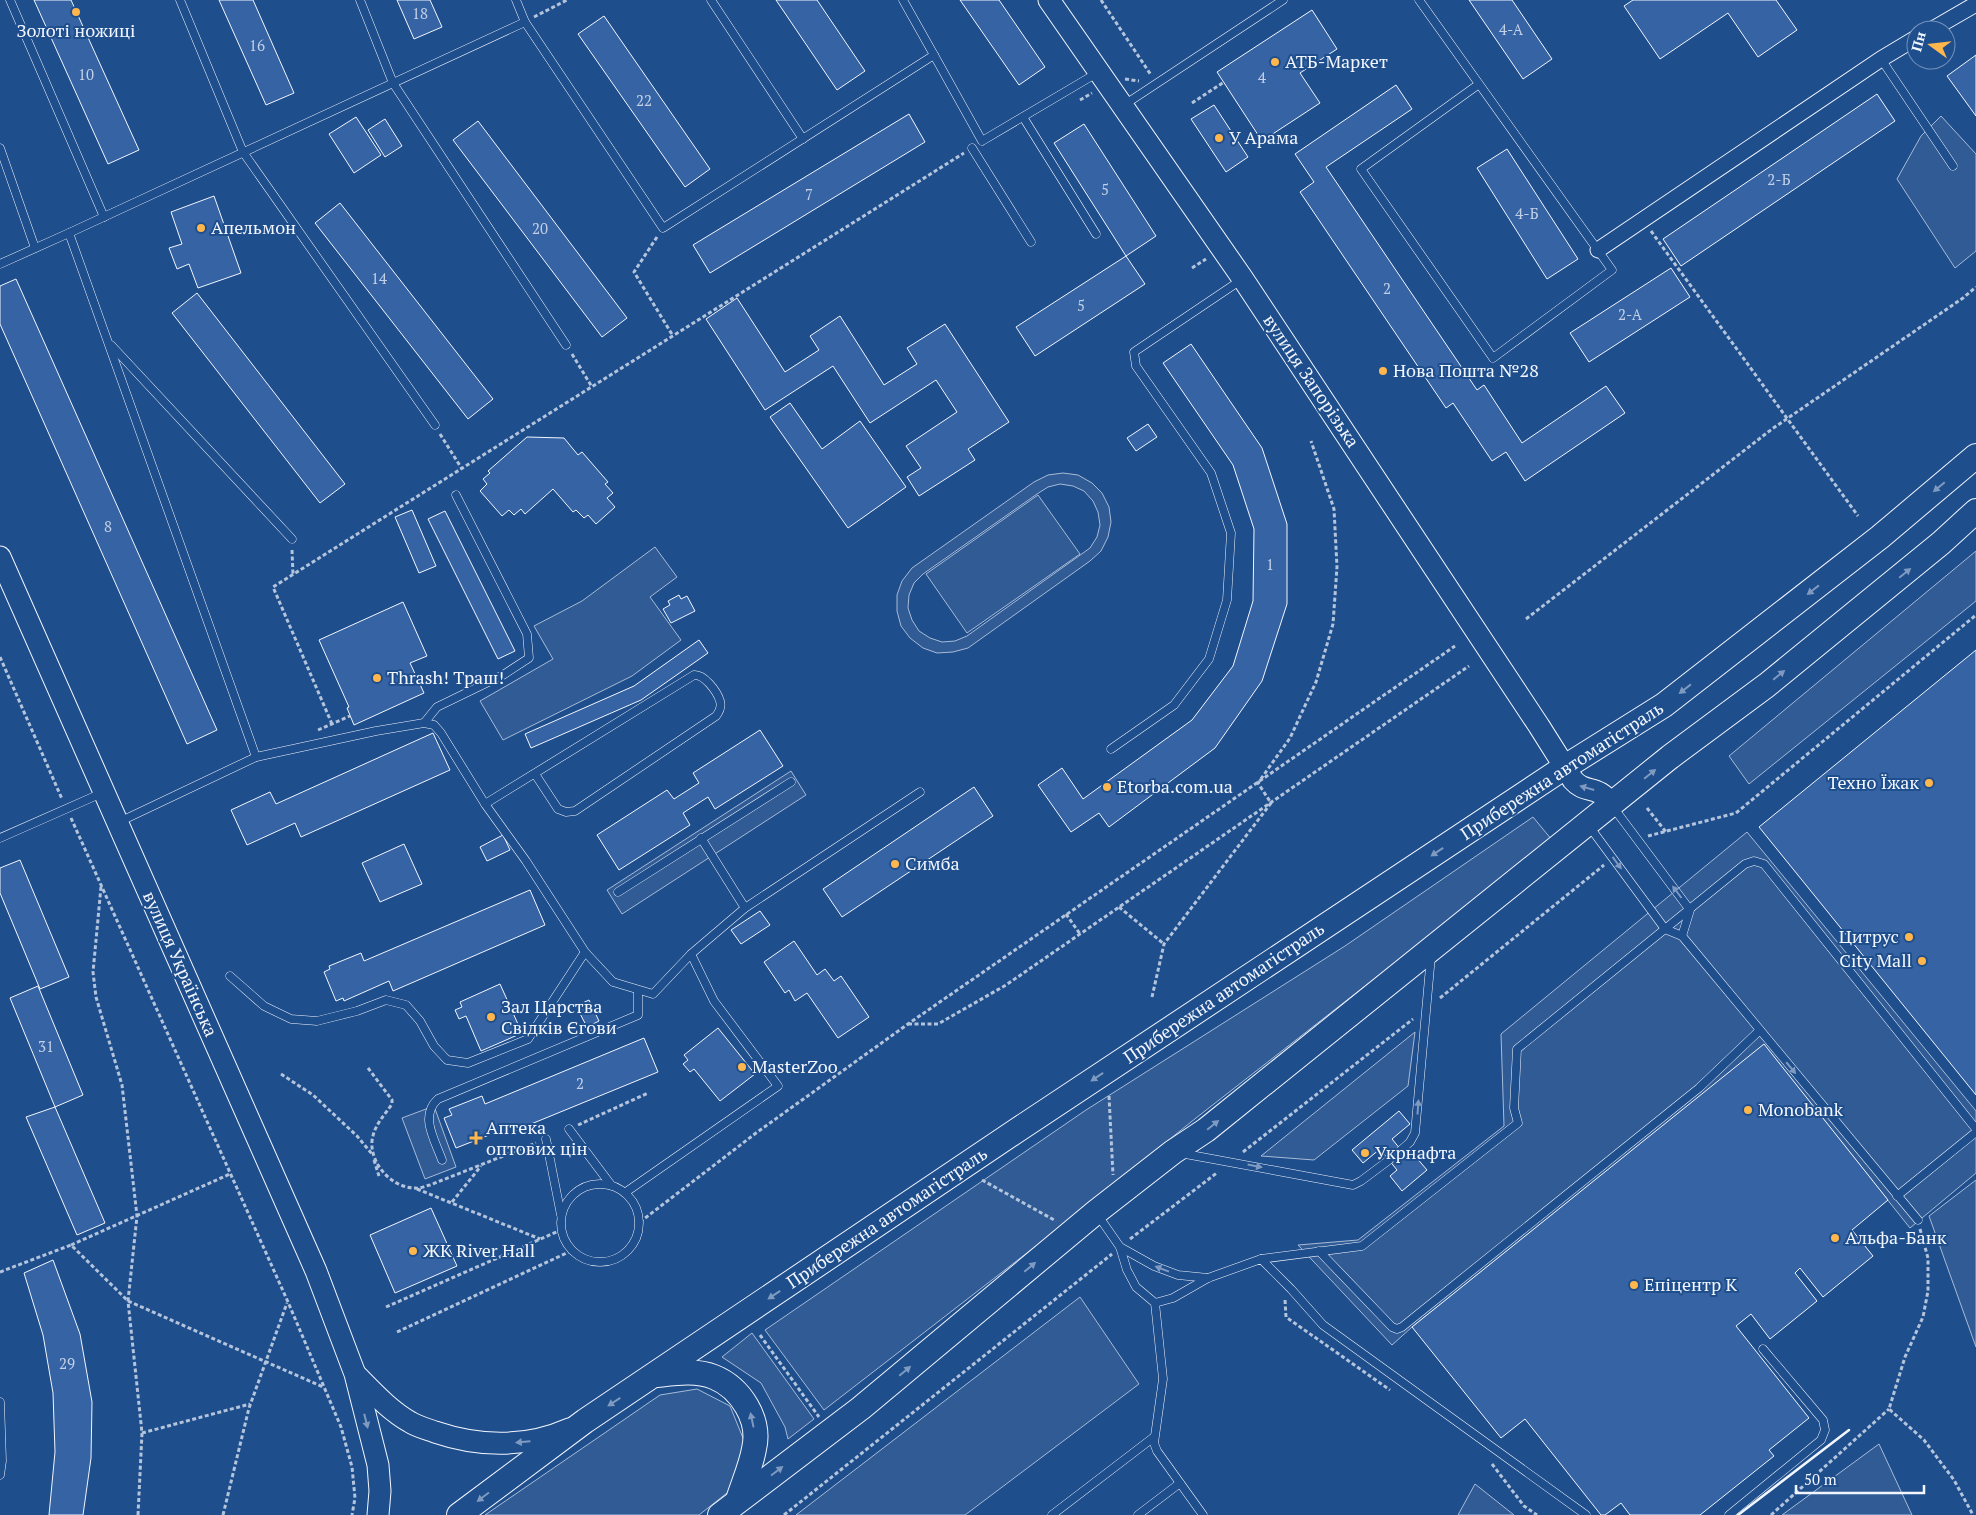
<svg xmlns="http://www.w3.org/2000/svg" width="1976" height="1515" font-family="'PT Serif',serif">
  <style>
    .built { fill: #305b95; stroke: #a8bbd7; fill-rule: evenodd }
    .building { fill: #3563a3; stroke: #f2f6ff }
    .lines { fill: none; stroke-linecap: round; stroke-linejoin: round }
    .lane-casing { stroke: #f2f6ff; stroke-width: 9 }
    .street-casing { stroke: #f2f6ff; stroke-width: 17 }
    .secondary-casing { stroke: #f2f6ff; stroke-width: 23 }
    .primary-casing { stroke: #f2f6ff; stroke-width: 26 }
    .path { stroke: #b3c4dc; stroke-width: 3; stroke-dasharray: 4 2.5; stroke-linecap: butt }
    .lane { stroke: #1f4e8c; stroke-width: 8 }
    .street { stroke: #1f4e8c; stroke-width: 15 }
    .secondary { stroke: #1f4e8c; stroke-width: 21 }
    .primary { stroke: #1f4e8c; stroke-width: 24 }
    .wall { stroke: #f2f6ff; stroke-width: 2.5 }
    .oneway { fill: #7e9ac0 }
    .poi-dot { fill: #ffb74d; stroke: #1f4e8c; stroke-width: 2 }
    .labels { text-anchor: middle; stroke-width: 4; stroke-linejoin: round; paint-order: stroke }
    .number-label { font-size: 15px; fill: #c3d1e8 }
    .poi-label { font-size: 18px; fill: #f2f6ff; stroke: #1f4e8c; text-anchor: start }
    .street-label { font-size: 18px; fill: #f2f6ff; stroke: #1f4e8c }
  </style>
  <rect width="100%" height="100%" fill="#1f4e8c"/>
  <g class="built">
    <polygon points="1941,116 1976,154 1976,251 1955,268 1897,179 1921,136"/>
    <path d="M1063,473L1078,475L1092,483L1102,493L1109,507L1111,522L1108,537L1101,551L1090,561L968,648L953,652L937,653L923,648L910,638L901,626L897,611V595L902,581L912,568L1034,482L1048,475ZM1060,484L1073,486L1084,491L1093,501L1098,512L1100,525L1097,537L1090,548L967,636L955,641L942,642L930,638L919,631L912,620L908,608L909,595L914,583L923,574L1037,494L1048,487Z"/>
    <polygon points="1038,495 1080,554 967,633 926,574"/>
    <polygon points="655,547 677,577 650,597 681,640 632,676 503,740 480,701 553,659 534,626 582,601"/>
    <polygon points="1976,551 1976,601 1749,784 1729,756"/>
    <polygon points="791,771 806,795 622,914 607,890"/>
    <polygon points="1533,817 1552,840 1196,1118 1063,1225 824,1410 765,1330 1086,1110 1345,946"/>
    <polygon points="1747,832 1976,1111 1976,1173 1910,1228 1764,1045 1412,1327 1392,1345 1298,1245 1358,1240 1504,1126 1501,1034"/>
    <polygon points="1415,1032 1408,1086 1314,1160 1261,1156"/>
    <polygon points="434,1106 456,1167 425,1179 402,1118"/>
    <polygon points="1976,1180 1976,1347 1929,1216"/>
    <polygon points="1080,1297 1139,1384 965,1515 796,1515"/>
    <polygon points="752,1333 814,1419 788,1439 785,1427 761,1383 722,1357"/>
    <polygon points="697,1389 730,1406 745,1443 732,1489 699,1515 485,1515 660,1395"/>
    <polygon points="1879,1444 1912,1515 1782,1515"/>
    <polygon points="1475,1484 1514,1515 1458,1515"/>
  </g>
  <g class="building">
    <polygon points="34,0 71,0 139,150 108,164"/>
    <polygon points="219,0 253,0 294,93 266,105"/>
    <polygon points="397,0 430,0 442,27 414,39"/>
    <polygon points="776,0 817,0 865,71 837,90"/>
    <polygon points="960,0 999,0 1045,67 1019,85"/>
    <polygon points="1469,0 1512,0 1552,59 1523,79"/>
    <polygon points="1633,0 1776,0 1797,30 1758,57 1728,13 1660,59 1624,6"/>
    <polygon points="1312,10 1337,49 1300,73 1320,103 1262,141 1217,72"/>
    <polygon points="604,16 710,169 685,187 578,34"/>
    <polygon points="1976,55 1976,116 1947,76"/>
    <polygon points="1396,85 1412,109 1326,167 1477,390 1484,385 1522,443 1606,386 1625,413 1525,481 1506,452 1492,461 1453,403 1446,408 1300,192 1314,182 1295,154"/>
    <polygon points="1877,94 1895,121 1681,266 1663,239"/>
    <polygon points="1214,105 1248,157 1226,172 1191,119"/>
    <polygon points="909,114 925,142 710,273 693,245"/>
    <polygon points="356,117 381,155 354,173 329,134"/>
    <polygon points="385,119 402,146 385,157 368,130"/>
    <polygon points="478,121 627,318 602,337 453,140"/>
    <polygon points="1084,124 1156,236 1126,256 1054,143"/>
    <polygon points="1507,149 1578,259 1547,279 1477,168"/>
    <polygon points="214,196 241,273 198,288 189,264 177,269 169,248 182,244 171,212"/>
    <polygon points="340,203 493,399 468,419 315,223"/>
    <polygon points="1126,256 1145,284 1035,356 1016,327"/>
    <polygon points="1671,268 1690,297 1589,362 1570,333"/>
    <polygon points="16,279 217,730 187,744 0,324 0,286"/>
    <polygon points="197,293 345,484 320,503 172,313"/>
    <polygon points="737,298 785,372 819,350 810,336 840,316 884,385 917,364 907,348 945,324 1009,422 968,449 975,460 919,496 907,477 921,468 906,446 957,412 936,380 870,423 833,366 765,410 706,319"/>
    <polygon points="1191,344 1262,448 1287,524 1287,604 1262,681 1215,748 1109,827 1099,813 1071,832 1038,785 1062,768 1083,799 1192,720 1233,666 1253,601 1254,529 1233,465 1163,363"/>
    <polygon points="790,403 822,449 860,421 906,487 848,528 770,417"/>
    <polygon points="1148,424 1157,437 1136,451 1127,438"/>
    <polygon points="527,437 564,438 578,455 582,452 608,482 605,484 613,493 607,498 615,507 596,524 588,515 584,518 576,510 573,512 553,489 525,514 521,509 514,515 509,510 502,516 480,491 487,484 483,479 490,473 488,471"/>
    <polygon points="412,510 436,566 419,573 395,517"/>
    <polygon points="445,511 515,651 498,659 428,519"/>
    <polygon points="679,595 681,599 687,596 695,611 671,623 663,609 670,605 668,601"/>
    <polygon points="403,602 427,656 410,663 424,693 354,725 347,708 349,707 319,640"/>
    <polygon points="699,640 708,653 641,700 531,748 525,734 634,686"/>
    <polygon points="1976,650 1976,1095 1759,827"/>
    <polygon points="760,730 783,766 715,809 708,797 683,813 690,825 619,870 597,835 667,790 674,799 699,783 693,773"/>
    <polygon points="433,733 450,770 301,837 295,823 247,845 231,810 270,792 276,804"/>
    <polygon points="974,787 993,816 842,917 823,889"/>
    <polygon points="503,835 510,850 487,861 480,847"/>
    <polygon points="404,844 422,884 380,902 362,863"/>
    <polygon points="20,860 69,977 40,989 0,893 0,868"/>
    <polygon points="530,890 545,925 393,991 389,981 344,1001 343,998 336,1001 324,972 330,969 329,966 361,953 364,961"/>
    <polygon points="760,911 770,925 741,944 731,930"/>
    <polygon points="794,941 817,975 825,969 834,981 841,976 869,1017 838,1038 807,993 795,1001 789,990 785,993 764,962"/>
    <polygon points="500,984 522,1033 481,1051 466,1016 459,1019 455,1010 462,1007 460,1002"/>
    <polygon points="38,986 83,1095 55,1107 10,998"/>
    <polygon points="589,1000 599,1021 587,1027 576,1006"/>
    <polygon points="718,1028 755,1074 720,1101 694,1069 690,1072 683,1064 688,1060 684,1055"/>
    <polygon points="644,1038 658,1072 514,1131 512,1126 456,1148 444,1118 452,1115 449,1109 482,1096 485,1104"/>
    <polygon points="1764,1044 1888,1200 1852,1230 1873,1256 1823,1297 1800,1268 1795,1273 1817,1301 1770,1339 1751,1314 1736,1326 1809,1418 1769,1450 1774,1456 1700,1515 1630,1515 1621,1503 1605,1515 1601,1515 1525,1419 1501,1438 1412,1327"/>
    <polygon points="55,1107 105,1223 77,1235 26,1117"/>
    <polygon points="1399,1111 1410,1124 1392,1139 1410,1161 1415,1156 1427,1170 1402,1191 1390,1176 1397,1170 1380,1149 1363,1163 1352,1150"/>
    <polygon points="431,1208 457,1266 395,1293 370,1235"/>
    <polygon points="53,1260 80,1334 92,1402 91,1458 83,1515 49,1515 55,1452 53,1393 43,1335 24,1273"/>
  </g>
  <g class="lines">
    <defs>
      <g id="lane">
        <polyline points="10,0 104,217"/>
        <polyline points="180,0 243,152 435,425"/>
        <polyline points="360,0 393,83 566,345"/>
        <polyline points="516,0 525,22 663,228 934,55 903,0"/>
        <polyline points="711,0 803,139"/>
        <polyline points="1419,0 1612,270 1493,358 1361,169 1479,84"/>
        <polyline points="934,55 982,141 1097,73"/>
        <polyline points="1881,59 1953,166"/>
        <polyline points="1124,105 1283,0"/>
        <polyline points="1023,117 1096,234"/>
        <polyline points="0,148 35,248"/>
        <polyline points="972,148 1031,242"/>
        <polyline points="0,264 69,233"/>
        <polyline points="111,345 292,539"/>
        <polyline points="424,723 437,707 503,675 529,658 527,634 456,495"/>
        <polyline points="1111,749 1174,705 1209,659 1227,600 1231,533 1211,473 1136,366 1134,352 1241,280"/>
        <polyline points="256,757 69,233 525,22"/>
        <path d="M485,804L694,675C704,674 717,691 720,701C722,707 719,712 716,716L575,811L566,812L558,809L535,774"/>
        <polyline points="1613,807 1690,910 1682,936"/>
        <polyline points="119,822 256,757 376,731 424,723 434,725 441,733 485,804 526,861 585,952 613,982 653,994 691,954 745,908 701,838"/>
        <polyline points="1589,826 1665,929 1682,936 1918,1220"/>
        <polyline points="0,838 102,793"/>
        <polyline points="618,892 791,782"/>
        <polyline points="745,908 920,792"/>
        <polyline points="230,976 264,1006 291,1019 317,1021 357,1011 386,1000 406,1005 420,1021 434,1046 447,1060 468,1063 528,1039 585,952"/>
        <polyline points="569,1129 611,1185"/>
        <polyline points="546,1139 561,1215"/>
        <polyline points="1401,1150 1410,1142 1415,1133 1431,956"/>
        <polyline points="1180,1153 1353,1185 1361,1181 1389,1160"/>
        <path d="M442,1160C435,1140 419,1116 438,1099L638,1015V991"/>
        <circle cx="600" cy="1223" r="39"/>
        <polyline points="626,1192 778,1086 714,1001 691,954"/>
        <polyline points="1897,1196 1976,1132"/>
        <polyline points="1097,1214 1120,1247 1127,1270 1136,1287 1155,1303 1163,1379 1154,1443 1157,1451 1203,1515"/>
        <polyline points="1120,1247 1154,1266 1178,1275 1208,1278"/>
        <polyline points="1319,1251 1392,1327 1397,1329 1402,1327 1699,1088 1760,1030"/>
        <polyline points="1261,1259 1362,1246 1518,1123 1514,1108 1517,1049 1745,864 1754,861 1764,864 1976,1129"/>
        <polyline points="1155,1303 1173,1298 1208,1278 1261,1259 1291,1289 1323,1325 1586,1515"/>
        <polyline points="0,1402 2,1461 0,1475"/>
        <polyline points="1052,1515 1154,1437"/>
        <polyline points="1138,1515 1180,1483"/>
        <polyline points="1729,1515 1821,1440 1825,1430 1823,1420 1763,1349"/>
      </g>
      <g id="street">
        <polyline points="1931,30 1976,4"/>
        <polyline points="1598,250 1881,59 1916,38"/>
      </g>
      <g id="secondary">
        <path d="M1049,0L1243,279L1539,726L1573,780C1586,795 1597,783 1612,805"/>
        <polyline points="0,557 316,1271 355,1374 378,1465 380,1491 378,1515"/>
        <path d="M356,1375C373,1392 389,1410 410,1422C418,1427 427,1429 435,1432C479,1447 526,1448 569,1429"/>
      </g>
      <g id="primary">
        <path d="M657,1375C676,1373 696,1370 714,1377C741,1388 761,1420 754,1449C751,1466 743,1484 738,1500"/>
        <polyline points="459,1515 585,1421 1016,1131 1565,767 1664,705 1880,537 1976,456"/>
        <polyline points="720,1515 861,1408 1096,1212 1173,1152 1206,1130 1670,757 1767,685 1941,543 1976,511"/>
      </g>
    </defs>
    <use href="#lane" class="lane-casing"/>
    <use href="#street" class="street-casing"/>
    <use href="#secondary" class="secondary-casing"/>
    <use href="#primary" class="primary-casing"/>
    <g class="path">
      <polyline points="1101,0 1151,75"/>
      <polyline points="534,17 567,0"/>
      <polyline points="1125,79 1139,81"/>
      <polyline points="1080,100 1092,93"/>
      <polyline points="1192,103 1224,82"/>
      <polyline points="1651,231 1858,516"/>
      <polyline points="657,237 634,272 673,336"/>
      <polyline points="1192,268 1206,259"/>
      <polyline points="572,354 592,387"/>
      <polyline points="440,434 462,469"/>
      <polyline points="292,550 293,575"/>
      <polyline points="1526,619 1772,429 1963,298 1976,287"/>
      <polyline points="0,657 62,799"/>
      <polyline points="332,724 273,587 964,153"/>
      <polyline points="318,730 350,716"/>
      <polyline points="1647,808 1666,832"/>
      <polyline points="71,818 288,1302 341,1427 352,1467 355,1498 352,1515"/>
      <polyline points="1648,836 1736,813 1976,615"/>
      <polyline points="101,887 93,972 96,997 122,1085 137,1216 128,1301 142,1433 138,1515"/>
      <polyline points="1119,907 1164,944"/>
      <polyline points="1066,914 1080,934"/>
      <polyline points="1152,997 1164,944 1271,803 1258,783 1290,738 1316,682 1333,624 1337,567 1334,509 1311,441"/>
      <polyline points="1440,998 1604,865"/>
      <polyline points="908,1024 938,1024 1006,985 1469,666"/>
      <path d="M368,1068L392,1100V1104C384,1116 374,1125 372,1141C370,1164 392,1188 415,1188C420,1189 425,1186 430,1185L536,1143"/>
      <polyline points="281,1074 313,1095 357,1136 372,1154"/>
      <polyline points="1109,1096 1113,1175"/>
      <polyline points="578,1125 648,1093"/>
      <polyline points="1243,1152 1413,1019"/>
      <polyline points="374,1160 379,1176"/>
      <polyline points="982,1180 1056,1221"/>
      <polyline points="417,1189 540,1239"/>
      <polyline points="452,1202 481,1166"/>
      <polyline points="640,1222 756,1133 908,1024 1455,646"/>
      <polyline points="1920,1229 1928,1258 1928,1291 1923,1317 1905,1357 1889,1409 1924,1440 1954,1480 1973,1515"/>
      <polyline points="1130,1239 1218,1172"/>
      <polyline points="71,1245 230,1174"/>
      <polyline points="0,1272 71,1245 128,1301 323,1387"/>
      <polyline points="1285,1300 1286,1317 1390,1390"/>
      <polyline points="386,1307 561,1230"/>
      <polyline points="397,1332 571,1251"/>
      <polyline points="760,1335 819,1417"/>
      <polyline points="142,1433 250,1404"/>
      <polyline points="1492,1464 1524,1506 1537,1515"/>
      <polyline points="223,1515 249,1408 287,1303"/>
      <polyline points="784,1515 1112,1254"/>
      <polyline points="1771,1515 1889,1409"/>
    </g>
    <use href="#lane" class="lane"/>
    <use href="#street" class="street"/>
    <use href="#secondary" class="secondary"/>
    <use href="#primary" class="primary"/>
    <polyline class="wall" points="1738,1515 1849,1430"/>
  </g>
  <defs><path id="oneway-solid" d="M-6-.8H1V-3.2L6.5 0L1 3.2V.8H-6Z" transform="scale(1.25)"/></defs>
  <g class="oneway">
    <use href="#oneway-solid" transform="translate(1939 487) rotate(140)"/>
    <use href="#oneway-solid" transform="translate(1905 573) rotate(-39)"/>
    <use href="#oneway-solid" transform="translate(1813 590) rotate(142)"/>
    <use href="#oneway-solid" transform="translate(1779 675) rotate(-39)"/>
    <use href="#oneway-solid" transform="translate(1685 689) rotate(142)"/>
    <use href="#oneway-solid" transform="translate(1650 774) rotate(-39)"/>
    <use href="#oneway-solid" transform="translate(1587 788) rotate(-164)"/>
    <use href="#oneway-solid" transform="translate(1437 852) rotate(146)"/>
    <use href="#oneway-solid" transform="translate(1617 863) rotate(54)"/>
    <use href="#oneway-solid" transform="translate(1677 892) rotate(-127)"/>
    <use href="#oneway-solid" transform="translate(1791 1068) rotate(50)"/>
    <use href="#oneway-solid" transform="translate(1097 1077) rotate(146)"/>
    <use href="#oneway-solid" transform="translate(1418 1107) rotate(-86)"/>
    <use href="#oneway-solid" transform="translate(1213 1125) rotate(-39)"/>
    <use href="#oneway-solid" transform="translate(1255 1166) rotate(11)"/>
    <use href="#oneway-solid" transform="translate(1030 1267) rotate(-40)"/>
    <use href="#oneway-solid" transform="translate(1162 1269) rotate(-159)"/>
    <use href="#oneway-solid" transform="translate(774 1295) rotate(146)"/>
    <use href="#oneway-solid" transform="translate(905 1371) rotate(-40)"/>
    <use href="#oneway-solid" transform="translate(614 1402) rotate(147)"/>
    <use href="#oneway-solid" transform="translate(752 1420) rotate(-102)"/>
    <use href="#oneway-solid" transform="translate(366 1421) rotate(76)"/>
    <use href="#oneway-solid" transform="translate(523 1442) rotate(175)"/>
    <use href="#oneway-solid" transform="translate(777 1471) rotate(-37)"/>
    <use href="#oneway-solid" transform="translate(483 1497) rotate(143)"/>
  </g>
  <g class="poi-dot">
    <circle cx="76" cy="12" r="5"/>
    <circle cx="1275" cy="62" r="5"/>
    <circle cx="1219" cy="138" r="5"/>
    <circle cx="201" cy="228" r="5"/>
    <circle cx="1383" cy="371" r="5"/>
    <circle cx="377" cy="678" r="5"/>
    <circle cx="1929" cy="783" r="5"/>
    <circle cx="1107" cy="787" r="5"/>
    <circle cx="895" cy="864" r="5"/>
    <circle cx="1909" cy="937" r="5"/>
    <circle cx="1922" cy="961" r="5"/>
    <circle cx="491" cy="1017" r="5"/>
    <circle cx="742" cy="1067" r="5"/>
    <circle cx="1748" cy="1110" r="5"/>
    <path d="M473.5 1130.5h5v5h5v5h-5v5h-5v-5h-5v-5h5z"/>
    <circle cx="1365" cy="1153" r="5"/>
    <circle cx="1835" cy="1238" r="5"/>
    <circle cx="413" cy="1251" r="5"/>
    <circle cx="1634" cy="1285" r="5"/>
  </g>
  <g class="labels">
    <g class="number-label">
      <text x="420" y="19">18</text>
      <text x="1511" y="35">4-А</text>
      <text x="257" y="51">16</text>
      <text x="86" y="80">10</text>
      <text x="1262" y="83">4</text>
      <text x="644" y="106">22</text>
      <text x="1779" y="185">2-Б</text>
      <text x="1105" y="195">5</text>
      <text x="809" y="200">7</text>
      <text x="1527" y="219">4-Б</text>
      <text x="540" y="234">20</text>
      <text x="379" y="284">14</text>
      <text x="1387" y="294">2</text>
      <text x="1081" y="311">5</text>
      <text x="1630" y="320">2-А</text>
      <text x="108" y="532">8</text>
      <text x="1270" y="570">1</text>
      <text x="46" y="1052">31</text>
      <text x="580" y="1089">2</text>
      <text x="67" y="1369">29</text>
    </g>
    <g class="poi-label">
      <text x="76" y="37" text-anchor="middle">Золоті ножиці</text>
      <text x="1285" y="68">АТБ-Маркет</text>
      <text x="1229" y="144">У Арама</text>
      <text x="211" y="234">Апельмон</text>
      <text x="1393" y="377">Нова Пошта №28</text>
      <text x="387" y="684">Thrash! Траш!</text>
      <text x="1919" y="789" text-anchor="end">Техно Їжак</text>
      <text x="1117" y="793">Etorba.com.ua</text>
      <text x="905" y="870">Симба</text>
      <text x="1899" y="943" text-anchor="end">Цитрус</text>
      <text x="1912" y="967" text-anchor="end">City Mall</text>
      <text x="501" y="1013">Зал Царства<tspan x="501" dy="21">Свідків Єгови</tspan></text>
      <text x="752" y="1073">MasterZoo</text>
      <text x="1758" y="1116">Monobank</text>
      <text x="486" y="1134">Аптека<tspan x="486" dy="21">оптових цін</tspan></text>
      <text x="1375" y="1159">Укрнафта</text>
      <text x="1845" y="1244">Альфа-Банк</text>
      <text x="423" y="1257">ЖК River Hall</text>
      <text x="1644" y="1291">Епіцентр К</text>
    </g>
    <g class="street-label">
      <text transform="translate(1311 381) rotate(56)" y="6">вулиця Запорізька</text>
      <text transform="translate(1562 771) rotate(-33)" y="6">Прибережна автомагістраль</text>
      <text transform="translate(180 964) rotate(66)" y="6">вулиця Українська</text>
      <text transform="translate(1224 993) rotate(-34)" y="6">Прибережна автомагістраль</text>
      <text transform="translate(887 1218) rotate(-34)" y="6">Прибережна автомагістраль</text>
    </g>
  </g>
  <g transform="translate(1931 45) rotate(285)"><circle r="24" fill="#1f4e8c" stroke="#7391ba"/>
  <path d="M0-4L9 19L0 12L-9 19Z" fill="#ffb74d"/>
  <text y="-8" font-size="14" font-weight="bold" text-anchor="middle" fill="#f2f6ff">Пн</text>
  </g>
  <path d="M1796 1485v8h128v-8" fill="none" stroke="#f2f6ff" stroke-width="2.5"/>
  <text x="1804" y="1485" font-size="15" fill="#f2f6ff" stroke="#1f4e8c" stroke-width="4" paint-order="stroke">50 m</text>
</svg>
